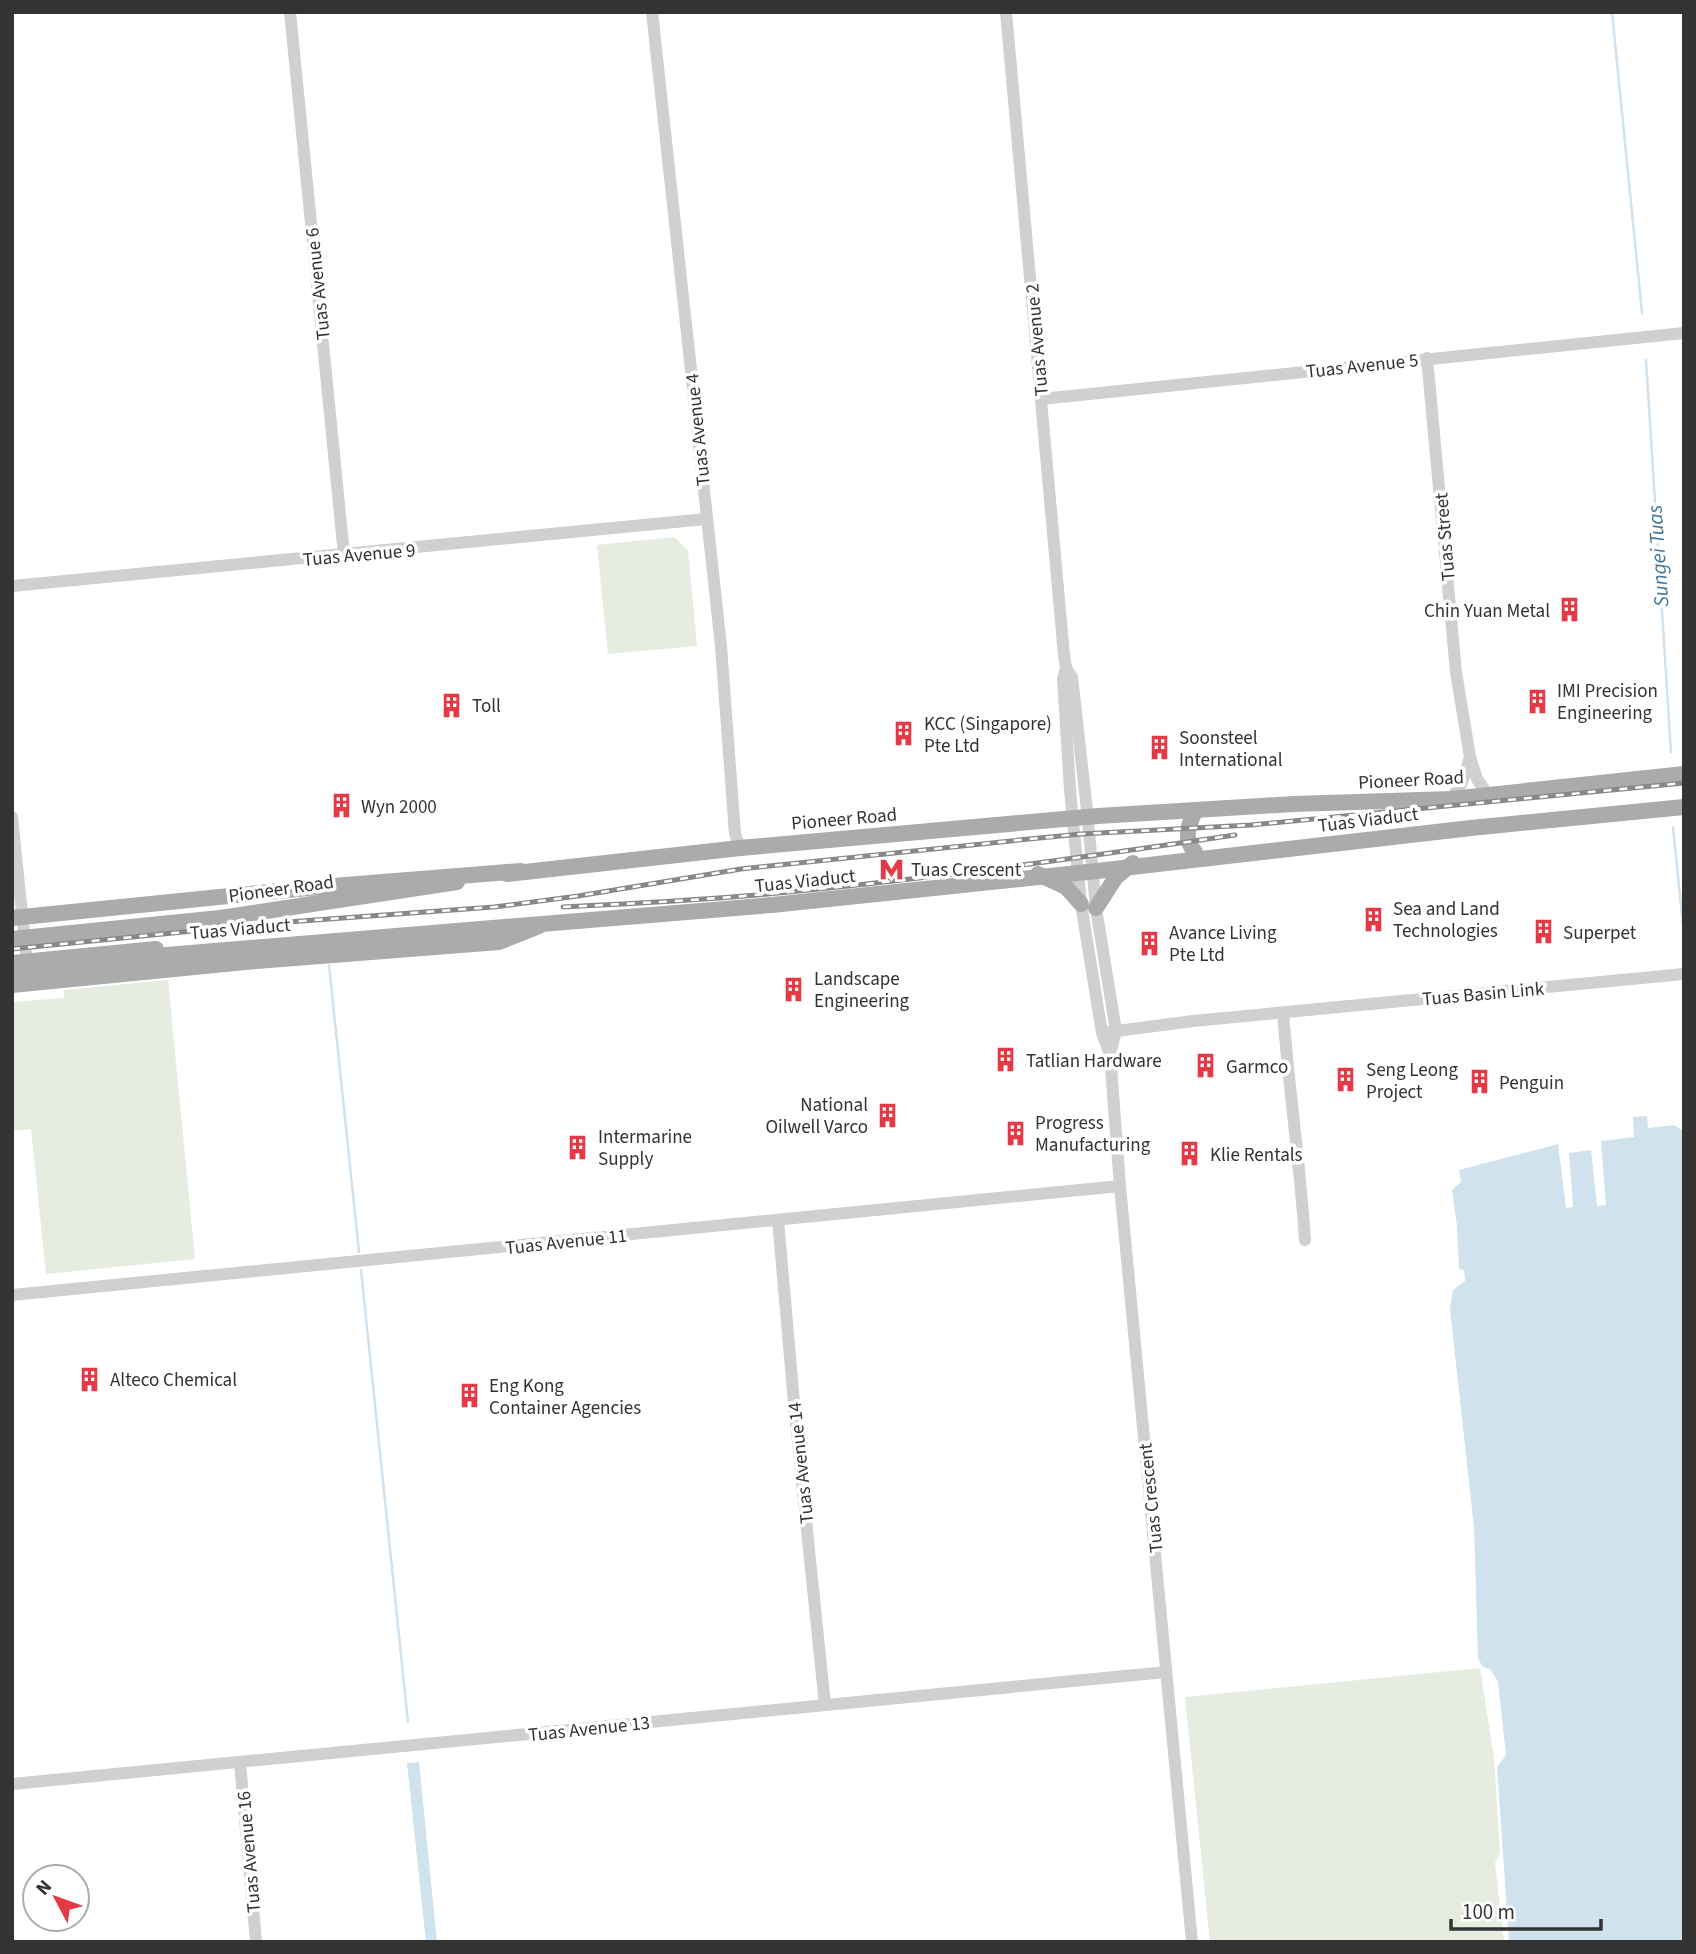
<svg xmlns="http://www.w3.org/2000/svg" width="1696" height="1954" font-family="'Source Sans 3',sans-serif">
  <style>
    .green { fill: #e6ecdf }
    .water { fill: #cfe2ee }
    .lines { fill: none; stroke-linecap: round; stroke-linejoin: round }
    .stream { stroke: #cfe2ee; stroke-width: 2.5 }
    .minor { stroke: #d0d0d0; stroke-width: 12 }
    .major { stroke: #ababab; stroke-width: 16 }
    .rail-casing { stroke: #888; stroke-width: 5 }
    .rail { stroke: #fff; stroke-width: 2.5; stroke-dasharray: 8; stroke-linecap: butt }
    .major-bridge { stroke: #ababab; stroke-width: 16 }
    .labels { text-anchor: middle; stroke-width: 7; stroke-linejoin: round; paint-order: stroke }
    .street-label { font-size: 19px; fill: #333; stroke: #fff }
    .poi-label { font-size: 19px; fill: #333; stroke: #fff; text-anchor: start }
    .water-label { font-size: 21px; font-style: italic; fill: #3f7597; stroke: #fff }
  </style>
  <rect width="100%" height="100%" fill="#fff"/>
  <g class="green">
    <polygon points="674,537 688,550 697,646 608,654 597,545"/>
    <polygon points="168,980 195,1259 46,1274 31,1129 12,1131 12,1002 64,998 64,990"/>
    <polygon points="1480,1668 1494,1758 1500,1853 1495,1863 1504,1942 1210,1942 1185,1697"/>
  </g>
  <g class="water">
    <polygon points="1647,1116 1648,1128 1674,1125 1684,1131 1684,1942 1509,1942 1497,1767 1506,1755 1498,1682 1491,1670 1482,1666 1478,1658 1474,1527 1450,1309 1453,1290 1465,1281 1464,1270 1459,1269 1457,1226 1452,1190 1461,1182 1459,1170 1558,1144 1566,1208 1573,1207 1569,1153 1591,1150 1597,1206 1606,1205 1601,1141 1634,1137 1633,1117"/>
    <polygon points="419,1762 437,1942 426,1942 407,1763"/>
  </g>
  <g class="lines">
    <g class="stream">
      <polyline points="1612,12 1642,313"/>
      <polyline points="1646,360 1671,752"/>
      <polyline points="1673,827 1684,935"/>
      <polyline points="329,965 359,1252"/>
      <polyline points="361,1270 408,1722"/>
    </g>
    <g class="minor">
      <polyline points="290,12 344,555"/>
      <polyline points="652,12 721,646 735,834 740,848"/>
      <polyline points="1006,12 1064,655 1066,668 1072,677 1087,810 1096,908 1116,1031 1110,1054"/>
      <polyline points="1427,358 1456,672 1470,757 1477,779 1488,795"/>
      <polyline points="1041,399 1684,333"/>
      <polyline points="12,586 706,519"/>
      <polyline points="1066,668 1063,679 1070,790 1081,904 1102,1033 1110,1054 1120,1186 1192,1942"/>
      <polyline points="1451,799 1462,783 1470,757"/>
      <polyline points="12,817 27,962"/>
      <path d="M1283,1013C1289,1089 1300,1164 1305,1240"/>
      <polyline points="1109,1032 1193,1021 1684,974"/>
      <polyline points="778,1220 795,1414 825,1705"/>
      <polyline points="12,1295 1120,1186"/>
      <polyline points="240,1763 256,1942"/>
      <polyline points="12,1784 1166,1672"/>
    </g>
    <g class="major">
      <path d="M1195,852C1183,839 1188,826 1195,811"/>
      <polyline points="507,874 740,848 1098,816 1294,804 1451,799 1684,774"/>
      <polyline points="1038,874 1066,887 1081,904"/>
      <polyline points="1096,908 1116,877 1133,863"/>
      <polyline points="12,939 220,918 457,882"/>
      <polyline points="12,963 156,949"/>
      <polyline points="12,985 245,962 499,942 539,926"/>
    </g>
    <defs>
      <g id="rail">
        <path d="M563,907C623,904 684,901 744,896C908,882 1072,859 1235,835"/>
        <polyline points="12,949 274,923 494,907 578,896 741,869 1029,839 1081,834 1251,825 1684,783"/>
      </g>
    </defs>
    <use href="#rail" class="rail-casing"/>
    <use href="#rail" class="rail"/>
    <g class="major-bridge">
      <polyline points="12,918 308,888 521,871"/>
      <polyline points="12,975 166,955 772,905 1097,871 1471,828 1684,807"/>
    </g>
  </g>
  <defs>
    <symbol id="building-bare" viewBox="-9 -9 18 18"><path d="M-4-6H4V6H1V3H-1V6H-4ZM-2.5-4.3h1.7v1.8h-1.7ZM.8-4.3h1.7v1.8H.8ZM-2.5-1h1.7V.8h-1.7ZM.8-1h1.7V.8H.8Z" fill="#e63946" stroke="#fff" stroke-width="2.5" paint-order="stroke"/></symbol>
    <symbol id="metro-bare" viewBox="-9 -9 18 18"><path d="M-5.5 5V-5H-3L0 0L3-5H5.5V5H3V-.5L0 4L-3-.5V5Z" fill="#e63946" stroke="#fff" stroke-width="2.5" paint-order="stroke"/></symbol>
  </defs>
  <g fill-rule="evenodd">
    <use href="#building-bare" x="1552" y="592" width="35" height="35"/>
    <use href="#building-bare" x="1520" y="684" width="35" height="35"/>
    <use href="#building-bare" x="434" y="688" width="35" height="35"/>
    <use href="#building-bare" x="886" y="716" width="35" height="35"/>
    <use href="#building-bare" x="1142" y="730" width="35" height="35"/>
    <use href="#building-bare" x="324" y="788" width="35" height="35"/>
    <use href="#metro-bare" x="874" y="852" width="35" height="35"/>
    <use href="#building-bare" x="1356" y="902" width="35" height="35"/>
    <use href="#building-bare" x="1526" y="914" width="35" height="35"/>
    <use href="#building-bare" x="1132" y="926" width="35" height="35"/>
    <use href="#building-bare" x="776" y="972" width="35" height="35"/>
    <use href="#building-bare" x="988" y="1042" width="35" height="35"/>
    <use href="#building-bare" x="1188" y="1048" width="35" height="35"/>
    <use href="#building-bare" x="1328" y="1062" width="35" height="35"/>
    <use href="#building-bare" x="1462" y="1064" width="35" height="35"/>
    <use href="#building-bare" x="870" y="1098" width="35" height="35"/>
    <use href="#building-bare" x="998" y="1116" width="35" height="35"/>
    <use href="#building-bare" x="560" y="1130" width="35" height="35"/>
    <use href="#building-bare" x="1172" y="1136" width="35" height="35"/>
    <use href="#building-bare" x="72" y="1362" width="35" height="35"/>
    <use href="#building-bare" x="452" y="1378" width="35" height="35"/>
  </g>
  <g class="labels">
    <g class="street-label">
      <text transform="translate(317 284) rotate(-96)" y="7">Tuas Avenue 6</text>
      <text transform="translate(1036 340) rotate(-95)" y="7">Tuas Avenue 2</text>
      <text transform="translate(1362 365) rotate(-6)" y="7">Tuas Avenue 5</text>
      <text transform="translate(697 430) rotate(-96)" y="7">Tuas Avenue 4</text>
      <text transform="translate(1444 537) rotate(-95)" y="7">Tuas Street</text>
      <text transform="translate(359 554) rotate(-5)" y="7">Tuas Avenue 9</text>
      <text transform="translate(1411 779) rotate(-3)" y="7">Pioneer Road</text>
      <text transform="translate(844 818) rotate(-5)" y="7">Pioneer Road</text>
      <text transform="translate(1368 819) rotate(-7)" y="7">Tuas Viaduct</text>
      <text transform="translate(805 880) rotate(-6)" y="7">Tuas Viaduct</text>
      <text transform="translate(281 888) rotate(-8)" y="7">Pioneer Road</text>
      <text transform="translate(240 928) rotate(-5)" y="7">Tuas Viaduct</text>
      <text transform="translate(1483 993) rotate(-5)" y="7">Tuas Basin Link</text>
      <text transform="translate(566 1241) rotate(-6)" y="7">Tuas Avenue 11</text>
      <text transform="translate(800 1463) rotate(-96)" y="7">Tuas Avenue 14</text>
      <text transform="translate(1150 1498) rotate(-96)" y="7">Tuas Crescent</text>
      <text transform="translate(589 1728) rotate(-6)" y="7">Tuas Avenue 13</text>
      <text transform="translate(248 1852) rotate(-95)" y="7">Tuas Avenue 16</text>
    </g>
    <g class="poi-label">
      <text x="1550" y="617" text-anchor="end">Chin Yuan Metal</text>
      <text x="1557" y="697">IMI Precision<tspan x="1557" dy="22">Engineering</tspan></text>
      <text x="472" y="712">Toll</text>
      <text x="924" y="730">KCC (Singapore)<tspan x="924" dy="22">Pte Ltd</tspan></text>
      <text x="1179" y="744">Soonsteel<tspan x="1179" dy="22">International</tspan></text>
      <text x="361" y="813">Wyn 2000</text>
      <text x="911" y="876">Tuas Crescent</text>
      <text x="1393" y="915">Sea and Land<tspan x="1393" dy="22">Technologies</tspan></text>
      <text x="1169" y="939">Avance Living<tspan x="1169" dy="22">Pte Ltd</tspan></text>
      <text x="1563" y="939">Superpet</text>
      <text x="814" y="985">Landscape<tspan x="814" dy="22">Engineering</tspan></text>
      <text x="1026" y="1067">Tatlian Hardware</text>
      <text x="1226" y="1073">Garmco</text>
      <text x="1366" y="1076">Seng Leong<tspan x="1366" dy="22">Project</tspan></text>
      <text x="1499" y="1089">Penguin</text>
      <text x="868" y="1111" text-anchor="end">National<tspan x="868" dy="22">Oilwell Varco</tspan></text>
      <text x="1035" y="1129">Progress<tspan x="1035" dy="22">Manufacturing</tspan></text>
      <text x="598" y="1143">Intermarine<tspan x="598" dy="22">Supply</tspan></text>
      <text x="1210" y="1161">Klie Rentals</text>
      <text x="110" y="1386">Alteco Chemical</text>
      <text x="489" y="1392">Eng Kong<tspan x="489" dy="22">Container Agencies</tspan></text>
    </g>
    <g class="water-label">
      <text transform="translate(1658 556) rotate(-94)" y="7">Sungei Tuas</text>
    </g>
  </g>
  <rect width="1696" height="1954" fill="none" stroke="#333333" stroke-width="28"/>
  <g transform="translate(56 1898) rotate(311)"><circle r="33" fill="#ffffff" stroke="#adadad" stroke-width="2"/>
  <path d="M0-5L12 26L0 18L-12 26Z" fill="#e63946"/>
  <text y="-10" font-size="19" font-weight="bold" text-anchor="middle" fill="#333333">N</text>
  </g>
  <path d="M1451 1919v10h150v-10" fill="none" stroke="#333333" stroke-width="3.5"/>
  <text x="1462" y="1919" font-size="21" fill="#333333" stroke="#ffffff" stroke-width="5" paint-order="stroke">100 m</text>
</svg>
